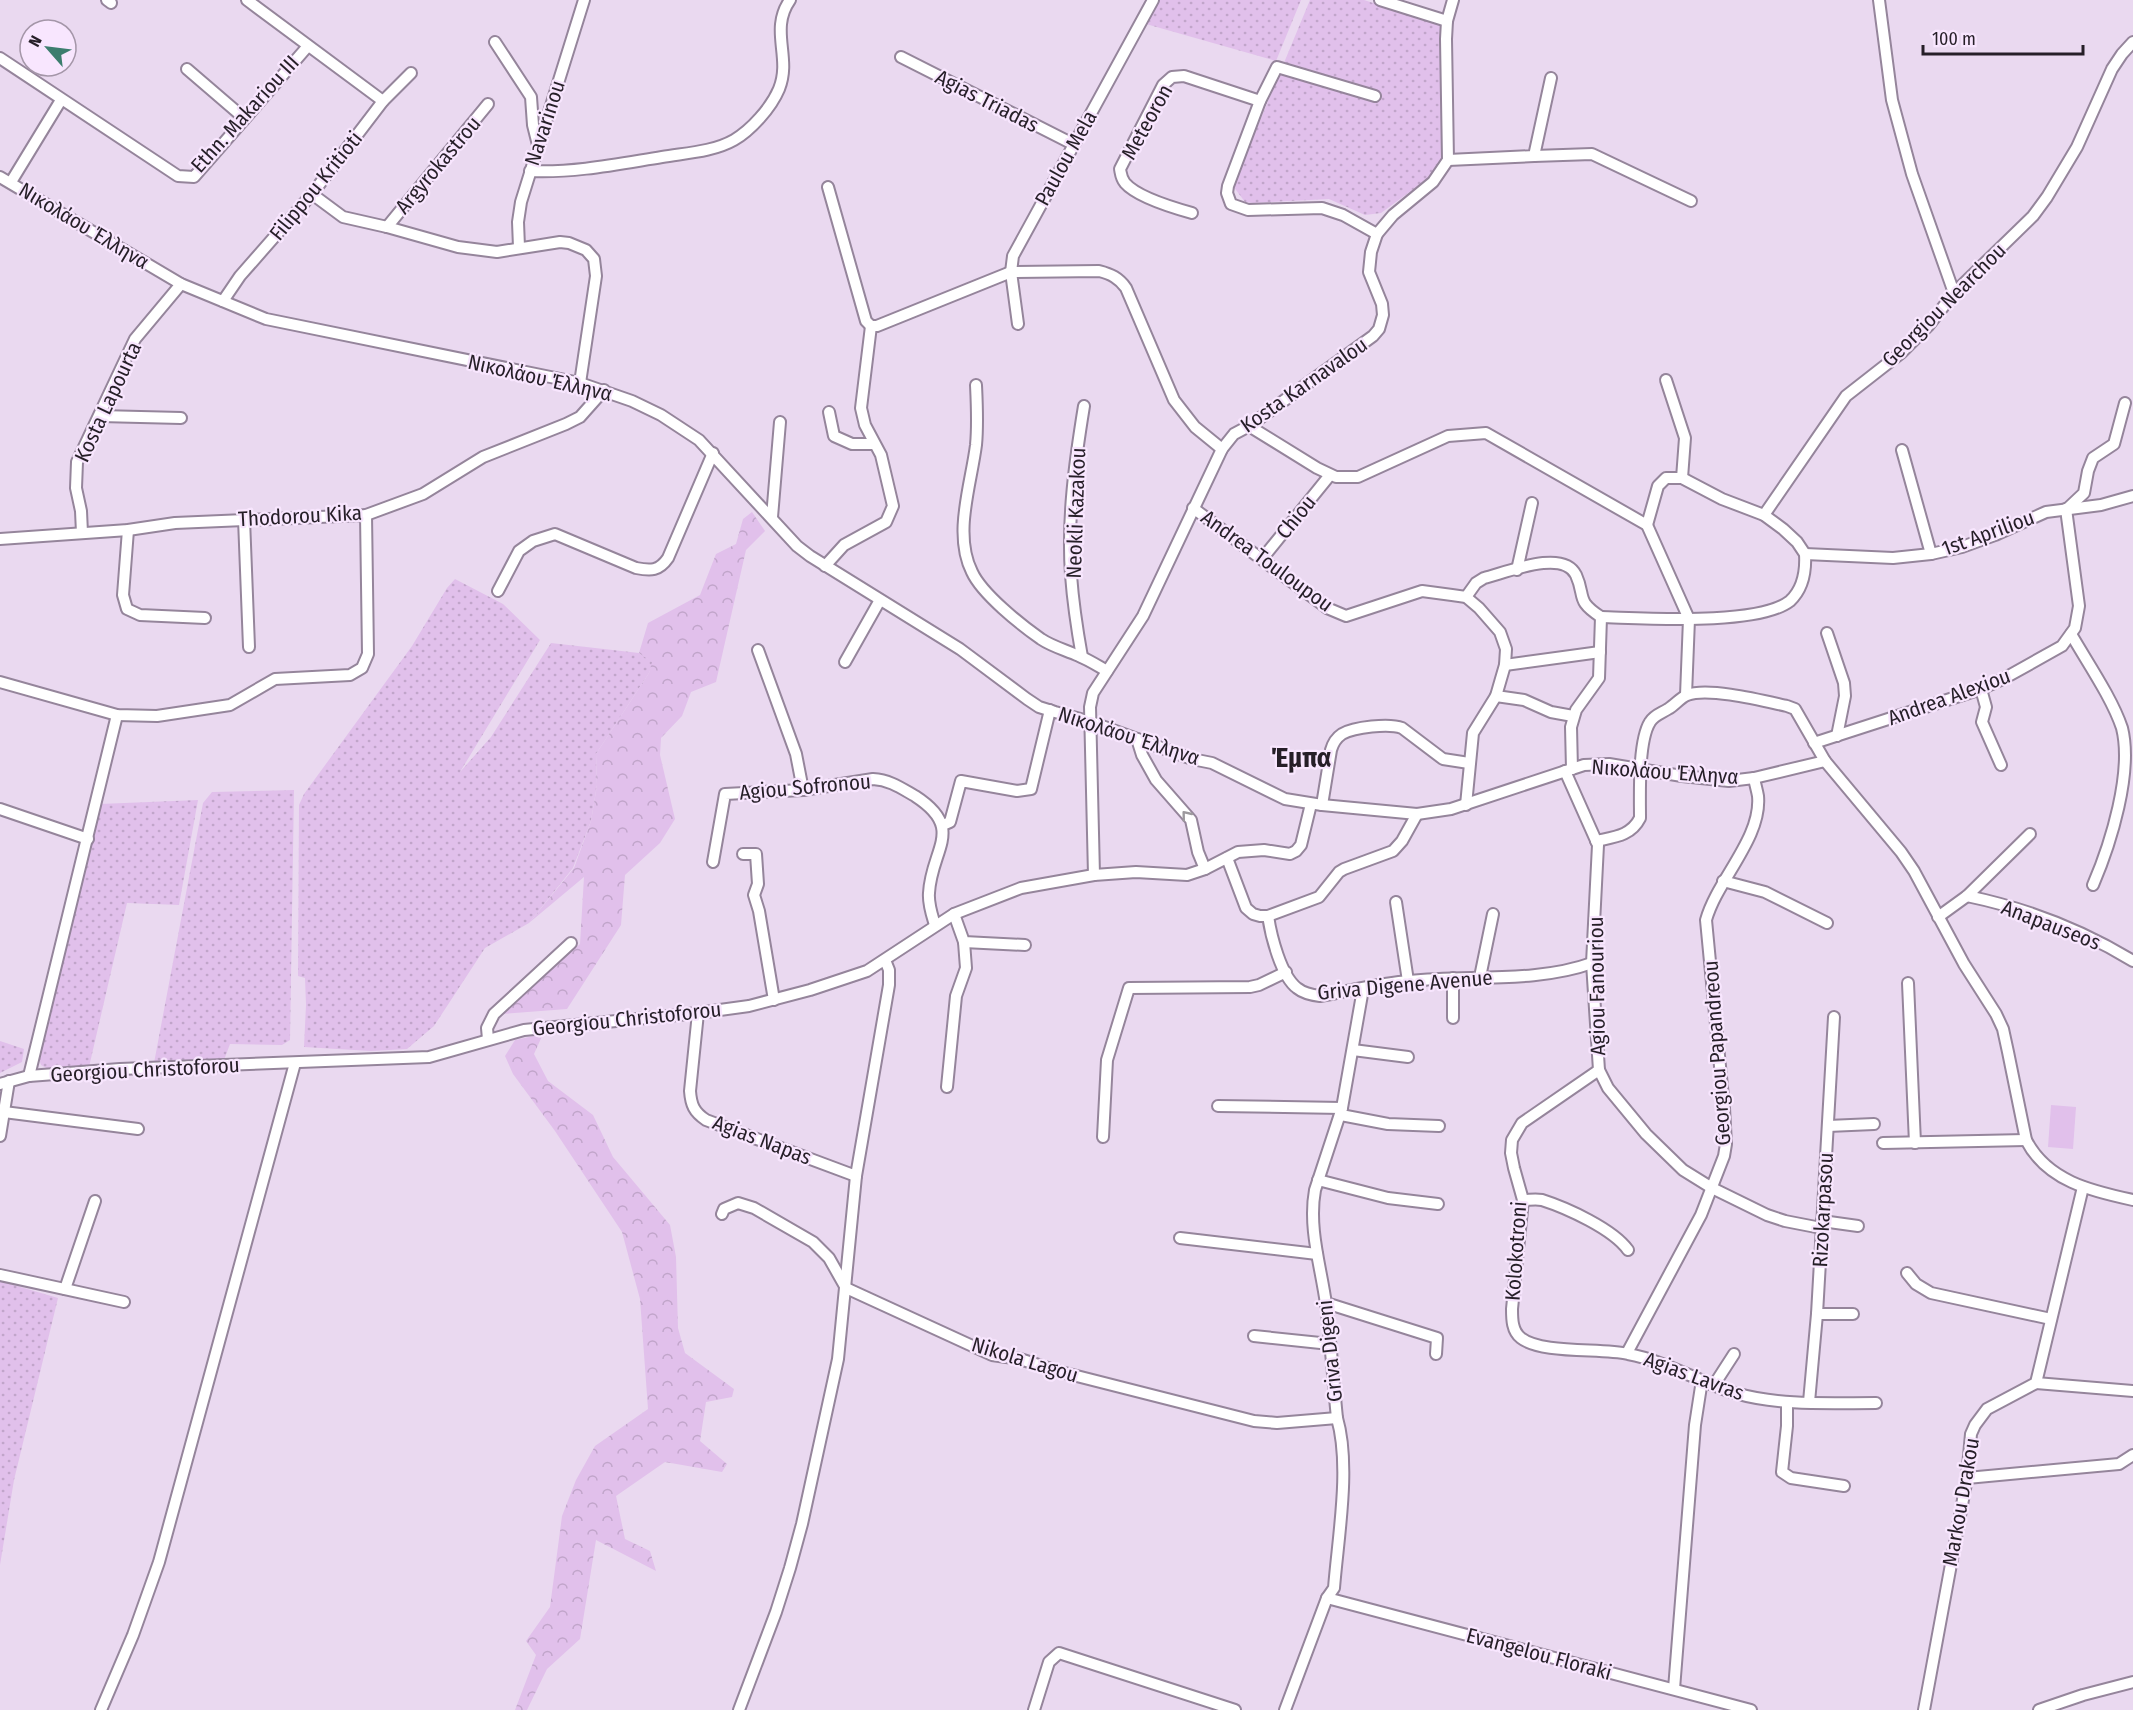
<svg xmlns="http://www.w3.org/2000/svg" width="2133" height="1710" font-family="'Fira Sans Condensed',sans-serif">
  <style>
    .grass { fill: url(#grass-dots) }
    .forest { fill: url(#forest-crowns) }
    .pitch { fill: #e1c0eb }
    .lines { fill: none; stroke-linecap: round; stroke-linejoin: round }
    .minor-casing { stroke: #95859b; stroke-width: 14 }
    .minor { stroke: #fff; stroke-width: 10 }
    .oneway { stroke: #9d9a9e }
    .labels { text-anchor: middle; stroke-width: 4.5; stroke-linejoin: round; paint-order: stroke }
    .street-label { font-size: 21px; fill: #261f28; stroke: #f8e6fe }
    .district-label { font-size: 27px; font-weight: bold; fill: #261f28; stroke: #f8e6fe }
  </style>
  <defs>
    <pattern id="grass-dots" width="8" height="8" patternUnits="userSpaceOnUse" patternTransform="scale(1.5)"><rect width="8" height="8" fill="#e1c0eb"/><path d="M2 2h.1M6 6h.1" fill="none" stroke="#c1a5ca" stroke-width="1.8" stroke-linecap="round"/></pattern>
    <pattern id="forest-crowns" width="20" height="18" patternUnits="userSpaceOnUse" patternTransform="scale(1.5)"><rect width="20" height="18" fill="#e1c0eb"/><path d="M2 6a3 3 0 1 1 6 0M12 15a3 3 0 1 1 6 0" fill="none" stroke="#c1a5ca"/></pattern>
  </defs>
  <rect width="100%" height="100%" fill="#ead9f0"/>
  <g class="grass">
    <polygon points="1156,0 1301,0 1276,61 1146,24 1146,18"/>
    <polygon points="1310,0 1364,0 1441,25 1443,158 1434,174 1381,213 1365,215 1329,199 1253,203 1245,202 1233,186"/>
    <polygon points="455,579 503,604 540,640 460,772 491,737 551,643 639,653 653,662 649,673 596,754 597,785 591,821 573,868 529,923 485,948 434,1026 407,1049 371,1051 304,1047 306,1005 305,978 298,976 299,805 304,794 412,646 447,588"/>
    <polygon points="294,790 290,1040 282,1045 230,1044 224,1060 154,1063 203,803 212,792"/>
    <polygon points="198,800 179,905 127,903 89,1067 48,1069 41,1065 39,1059 100,804"/>
    <polygon points="0,1041 24,1049 22,1062 0,1073"/>
    <polygon points="0,1281 58,1298 14,1480 0,1565"/>
  </g>
  <g class="forest">
    <polygon points="752,512 765,531 746,550 716,682 691,692 682,716 661,738 660,755 675,819 660,843 625,875 621,925 567,1009 502,1014 580,944 584,877 529,923 574,868 591,821 597,785 596,754 649,673 652,662 639,653 648,623 700,595 716,554 736,544 743,519"/>
    <polygon points="543,1034 534,1054 548,1081 593,1115 613,1157 670,1225 676,1257 678,1328 685,1353 734,1389 732,1397 706,1402 700,1441 727,1464 722,1472 665,1462 616,1496 625,1539 650,1551 656,1571 596,1540 580,1639 547,1669 527,1710 515,1710 536,1655 526,1641 550,1607 562,1516 576,1480 595,1446 648,1409 640,1299 622,1232 555,1131 513,1074 505,1056 515,1040"/>
  </g>
  <polygon class="pitch" points="2051,1105 2076,1107 2073,1149 2048,1147"/>
  <g class="lines">
    <defs>
      <g id="minor">
        <polyline points="107,0 111,3"/>
        <polyline points="247,0 383,101"/>
        <polyline points="1380,0 1447,21"/>
        <polyline points="1879,0 1892,100 1912,174 1954,293"/>
        <polyline points="495,42 531,97 533,125 538,145"/>
        <polyline points="901,57 1073,144"/>
        <polyline points="0,58 178,176 194,177 308,46"/>
        <polyline points="187,69 244,118"/>
        <polyline points="1375,96 1277,67 1260,101 1228,186 1227,193 1231,204 1248,210 1322,208 1343,215 1377,234"/>
        <polyline points="1534,156 1592,154 1691,201"/>
        <polyline points="1448,160 1534,156 1551,78"/>
        <path d="M530,171C575,173 618,164 662,157C685,153 713,152 734,140C751,130 771,108 779,89C792,57 769,30 790,0"/>
        <polyline points="0,177 181,284 266,319 580,383 632,401 661,415 699,440 797,546 810,556 960,649 1027,699 1039,707 1055,712 1091,722 1192,759 1212,763 1285,799 1322,805 1417,814 1451,809 1584,765 1609,764 1682,776 1729,781 1754,778 1825,761"/>
        <polyline points="11,182 61,100"/>
        <path d="M828,187L866,321L871,326H877L1011,272L1099,271C1111,274 1119,278 1126,288L1174,400L1195,427L1222,449"/>
        <polyline points="312,194 343,217 387,227 458,247 497,252 560,242 569,243 586,250 594,259 596,276 580,383"/>
        <path d="M1192,213C1174,208 1137,197 1125,183C1121,178 1121,174 1120,169L1163,85L1172,77L1184,76L1260,101"/>
        <polyline points="387,227 488,104"/>
        <polyline points="519,247 518,222 521,202 584,0"/>
        <polyline points="223,301 240,276 312,194 383,101 411,73"/>
        <polyline points="1018,324 1011,272 1013,256 1153,0"/>
        <polyline points="1666,380 1685,438 1682,478"/>
        <path d="M976,385C977,406 978,425 976,445C971,485 953,534 972,572C982,594 1021,625 1041,639C1053,647 1066,650 1079,656C1089,660 1098,666 1107,671"/>
        <polyline points="829,412 834,436 852,444 874,444"/>
        <polyline points="100,416 181,418"/>
        <polyline points="1249,426 1317,468 1336,477 1358,477 1448,436 1486,433 1647,525 1689,619 1686,695"/>
        <polyline points="1902,450 1931,554"/>
        <polyline points="1193,508 1327,608 1346,616 1422,591 1452,595 1466,597 1479,608 1500,632 1506,649 1505,665 1496,696 1473,733 1466,805"/>
        <polyline points="2067,509 2084,493 2088,471 2093,458 2114,444 2125,403"/>
        <polyline points="1764,515 1846,396 1901,353 1929,325 1954,293 2033,216 2047,197 2077,147 2112,69 2122,54 2133,42"/>
        <polyline points="772,517 780,422"/>
        <polyline points="244,519 249,647"/>
        <polyline points="128,530 123,595 127,609 140,615 205,618"/>
        <polyline points="82,533 81,511 76,488 77,462 135,339 181,284"/>
        <polyline points="0,539 128,530 175,523 366,515 423,494 483,457 566,424 580,417 604,390"/>
        <polyline points="1805,554 1893,558 1931,554 1962,547 1995,535 2046,512 2101,505 2133,496"/>
        <polyline points="1262,559 1330,475"/>
        <polyline points="825,566 844,545 886,522 893,506 881,455 865,425 861,408 871,326"/>
        <polyline points="1517,570 1532,503"/>
        <path d="M498,591L519,551L533,541L555,534L636,568C651,571 659,571 668,558L713,453"/>
        <path d="M1466,597L1476,583L1484,578C1505,573 1563,548 1576,575C1586,597 1575,600 1601,617"/>
        <path d="M1601,617C1643,618 1758,626 1790,601C1803,589 1806,571 1805,554L1797,542L1783,529L1764,515L1722,499L1682,478H1666L1658,486L1647,525"/>
        <polyline points="1827,633 1844,683 1845,696 1837,736"/>
        <path d="M2071,634C2087,662 2112,698 2122,728C2133,772 2111,843 2093,885"/>
        <polyline points="758,650 796,754 803,790"/>
        <path d="M1082,657C1077,629 1073,602 1071,575C1067,518 1075,461 1084,406"/>
        <polyline points="845,662 880,600"/>
        <polyline points="1505,665 1600,652"/>
        <polyline points="0,682 117,715 157,716 230,705 275,679 350,675 362,668 368,654 366,515"/>
        <polyline points="1981,689 1986,707 1982,722 2001,765"/>
        <polyline points="1496,696 1524,700 1551,712 1573,716"/>
        <polyline points="1137,739 1142,755 1156,780 1191,820 1198,852 1205,869"/>
        <polyline points="1814,743 1981,689 2003,679 2062,646 2075,628 2079,606 2066,509"/>
        <polyline points="1572,769 1571,727 1576,710 1599,678 1601,617"/>
        <polyline points="1565,771 1598,845 1592,963 1599,1070 1608,1088 1646,1134 1683,1170 1712,1188 1767,1215 1785,1221 1821,1228"/>
        <path d="M1322,805L1331,750C1333,743 1336,738 1342,734C1354,727 1389,723 1402,728L1443,759L1469,763"/>
        <polyline points="0,809 88,839"/>
        <polyline points="943,825 950,822 961,781 1017,791 1031,789 1050,710"/>
        <path d="M1596,841C1614,837 1631,836 1640,818C1640,794 1638,741 1650,722C1654,715 1662,713 1668,709C1675,705 1680,698 1687,695C1709,687 1764,701 1787,706L1795,709L1825,761L1901,852L1914,871L1964,964L1996,1014L2003,1029L2008,1052L2026,1140C2047,1181 2091,1191 2133,1200"/>
        <polyline points="743,854 756,854 758,884 754,895 759,911 774,1000"/>
        <polyline points="1227,858 1246,908 1253,914 1260,916 1268,916 1319,897 1339,872 1344,869 1393,851 1402,841 1417,814"/>
        <path d="M713,862L725,794L803,790L873,779C890,780 901,788 915,796C966,829 931,849 929,893C928,904 932,915 935,925"/>
        <polyline points="1094,875 1090,707 1093,693 1143,616 1222,449 1234,434 1249,426 1373,336 1379,329 1383,315 1382,304 1369,272 1371,252 1377,234 1393,215 1433,182 1448,160 1446,39 1447,21 1453,0"/>
        <polyline points="1723,881 1765,892 1827,923"/>
        <path d="M1967,896C2025,908 2082,930 2133,961"/>
        <polyline points="1396,902 1408,981"/>
        <polyline points="954,914 964,942 1025,945"/>
        <path d="M1268,916C1271,936 1281,976 1297,988C1303,993 1312,995 1320,996C1350,991 1380,983 1410,981C1469,975 1537,983 1592,963"/>
        <polyline points="1938,917 1967,896 2030,834"/>
        <polyline points="1480,977 1493,914"/>
        <polyline points="1908,983 1915,1143"/>
        <path d="M698,1013L690,1091C691,1105 694,1112 706,1120L856,1176"/>
        <polyline points="1453,1018 1453,978"/>
        <polyline points="488,1039 487,1028 494,1014 571,943"/>
        <polyline points="1353,1050 1408,1057"/>
        <path d="M1599,1070L1522,1123L1512,1140L1511,1153L1514,1168L1523,1200L1512,1309C1512,1319 1512,1331 1521,1338C1541,1354 1602,1348 1628,1354C1666,1361 1699,1382 1735,1393C1780,1406 1829,1403 1876,1403"/>
        <polyline points="29,1076 117,715"/>
        <polyline points="0,1084 29,1076 120,1069 429,1057 524,1030 698,1013 749,1006 810,990 867,971 954,914 1021,888 1094,875 1136,872 1187,875 1205,869 1238,852 1264,850 1290,854 1296,851 1301,845 1311,804"/>
        <polyline points="947,1087 956,996 966,968 964,942"/>
        <polyline points="1218,1106 1342,1108"/>
        <polyline points="4,1112 138,1129"/>
        <polyline points="1341,1115 1388,1124 1439,1126"/>
        <polyline points="1828,1126 1874,1124"/>
        <polyline points="0,1136 9,1081"/>
        <polyline points="1103,1137 1107,1060 1129,988 1250,987 1259,985 1286,972"/>
        <polyline points="1883,1143 2026,1140"/>
        <polyline points="1318,1180 1388,1198 1438,1204"/>
        <path d="M1523,1200C1529,1200 1536,1199 1542,1200C1567,1208 1613,1229 1628,1250"/>
        <polyline points="722,1214 724,1209 738,1203 754,1208 813,1242 829,1258 846,1288 992,1355 1020,1359 1057,1371 1254,1421 1277,1423 1337,1418"/>
        <polyline points="1822,1221 1858,1226"/>
        <polyline points="1180,1238 1317,1254"/>
        <polyline points="1907,1273 1916,1284 1931,1293 2051,1319"/>
        <polyline points="0,1275 124,1302"/>
        <polyline points="65,1289 95,1201"/>
        <polyline points="1326,1303 1437,1338 1436,1354"/>
        <polyline points="1817,1314 1853,1314"/>
        <polyline points="1254,1336 1330,1344"/>
        <path d="M1627,1353L1701,1215L1724,1156L1726,1144L1724,1108L1706,920C1717,880 1762,838 1758,796C1757,790 1755,784 1754,778"/>
        <polyline points="2036,1383 2133,1391"/>
        <polyline points="1714,1385 1734,1354"/>
        <polyline points="1787,1402 1787,1426 1782,1472 1791,1478 1844,1486"/>
        <polyline points="1809,1402 1817,1314 1834,1017"/>
        <polyline points="1967,1478 2119,1464 2133,1455"/>
        <polyline points="1327,1598 1751,1710"/>
        <polyline points="1674,1689 1695,1425 1702,1380"/>
        <polyline points="101,1710 133,1635 159,1562 295,1063"/>
        <polyline points="739,1710 776,1612 790,1568 802,1524 838,1359 856,1176 889,985 889,970 885,960"/>
        <polyline points="1034,1710 1049,1662 1059,1653 1235,1710"/>
        <path d="M1285,1710L1327,1598L1334,1588C1338,1537 1351,1466 1337,1418C1333,1380 1331,1342 1326,1304C1321,1267 1308,1228 1315,1190L1342,1108L1363,989"/>
        <polyline points="1924,1710 1967,1478 1971,1434 1975,1425 1987,1409 2036,1383 2083,1187"/>
        <polyline points="2039,1710 2083,1695 2133,1682"/>
      </g>
    </defs>
    <use href="#minor" class="minor-casing"/>
    <use href="#minor" class="minor"/>
  </g>
  <defs><path id="oneway-chevron" d="M-2-3.5L2.5 0L-2 3.5" fill="none" stroke-width="1.6" stroke-linecap="round" stroke-linejoin="round" transform="scale(1.5)"/></defs>
  <use class="oneway" href="#oneway-chevron" transform="translate(1186 815) rotate(-129)"/>
  <g class="labels">
    <g class="street-label">
      <text transform="translate(987 101) rotate(27)" y="7">Agias Triadas</text>
      <text transform="translate(245 114) rotate(-48)" y="7">Ethn. Makariou III</text>
      <text transform="translate(1147 122) rotate(-61)" y="7">Meteoron</text>
      <text transform="translate(545 123) rotate(-72)" y="7">Navarinou</text>
      <text transform="translate(1066 158) rotate(-61)" y="7">Paulou Mela</text>
      <text transform="translate(438 165) rotate(-50)" y="7">Argyrokastrou</text>
      <text transform="translate(316 186) rotate(-51)" y="7">Filippou Kritioti</text>
      <text transform="translate(84 226) rotate(31)" y="7">Νικολάου Έλληνα</text>
      <text transform="translate(1944 305) rotate(-45)" y="7">Georgiou Nearchou</text>
      <text transform="translate(540 378) rotate(13)" y="7">Νικολάου Έλληνα</text>
      <text transform="translate(1304 385) rotate(-35)" y="7">Kosta Karnavalou</text>
      <text transform="translate(108 402) rotate(-65)" y="7">Kosta Lapourta</text>
      <text transform="translate(1076 513) rotate(-88)" y="7">Neokli Kazakou</text>
      <text transform="translate(300 516) rotate(-3)" y="7">Thodorou Kika</text>
      <text transform="translate(1296 517) rotate(-51)" y="7">Chiou</text>
      <text transform="translate(1988 533) rotate(-20)" y="7">1st Apriliou</text>
      <text transform="translate(1267 561) rotate(36)" y="7">Andrea Touloupou</text>
      <text transform="translate(1949 697) rotate(-20)" y="7">Andrea Alexiou</text>
      <text transform="translate(1129 736) rotate(18)" y="7">Νικολάου Έλληνα</text>
      <text transform="translate(1665 772) rotate(4)" y="7">Νικολάου Έλληνα</text>
      <text transform="translate(805 787) rotate(-5)" y="7">Agiou Sofronou</text>
      <text transform="translate(2051 925) rotate(21)" y="7">Anapauseos</text>
      <text transform="translate(1405 985) rotate(-5)" y="7">Griva Digene Avenue</text>
      <text transform="translate(1597 986) rotate(-91)" y="7">Agiou Fanouriou</text>
      <text transform="translate(627 1019) rotate(-6)" y="7">Georgiou Christoforou</text>
      <text transform="translate(1717 1053) rotate(-94)" y="7">Georgiou Papandreou</text>
      <text transform="translate(145 1070) rotate(-3)" y="7">Georgiou Christoforou</text>
      <text transform="translate(762 1140) rotate(21)" y="7">Agias Napas</text>
      <text transform="translate(1823 1210) rotate(-87)" y="7">Rizokarpasou</text>
      <text transform="translate(1516 1251) rotate(-86)" y="7">Kolokotroni</text>
      <text transform="translate(1330 1351) rotate(-96)" y="7">Griva Digeni</text>
      <text transform="translate(1025 1360) rotate(17)" y="7">Nikola Lagou</text>
      <text transform="translate(1694 1376) rotate(20)" y="7">Agias Lavras</text>
      <text transform="translate(1961 1502) rotate(-80)" y="7">Markou Drakou</text>
      <text transform="translate(1539 1654) rotate(15)" y="7">Evangelou Floraki</text>
    </g>
    <g class="district-label">
      <text x="1301" y="767">Έμπα</text>
    </g>
  </g>
  <g transform="translate(48 48) rotate(298)"><circle r="28" fill="#f8e6fe" stroke="#a496a8" stroke-width="1.5"/>
  <path d="M0-4.5L10 22L0 15L-10 22Z" fill="#3c7d6e"/>
  <text y="-9" font-size="16" font-weight="bold" text-anchor="middle" fill="#261f28">N</text>
  </g>
  <path d="M1923 45v9h160v-9" fill="none" stroke="#261f28" stroke-width="3"/>
  <text x="1932" y="45" font-size="18" fill="#261f28" stroke="#f8e6fe" stroke-width="4.5" paint-order="stroke">100 m</text>
</svg>
